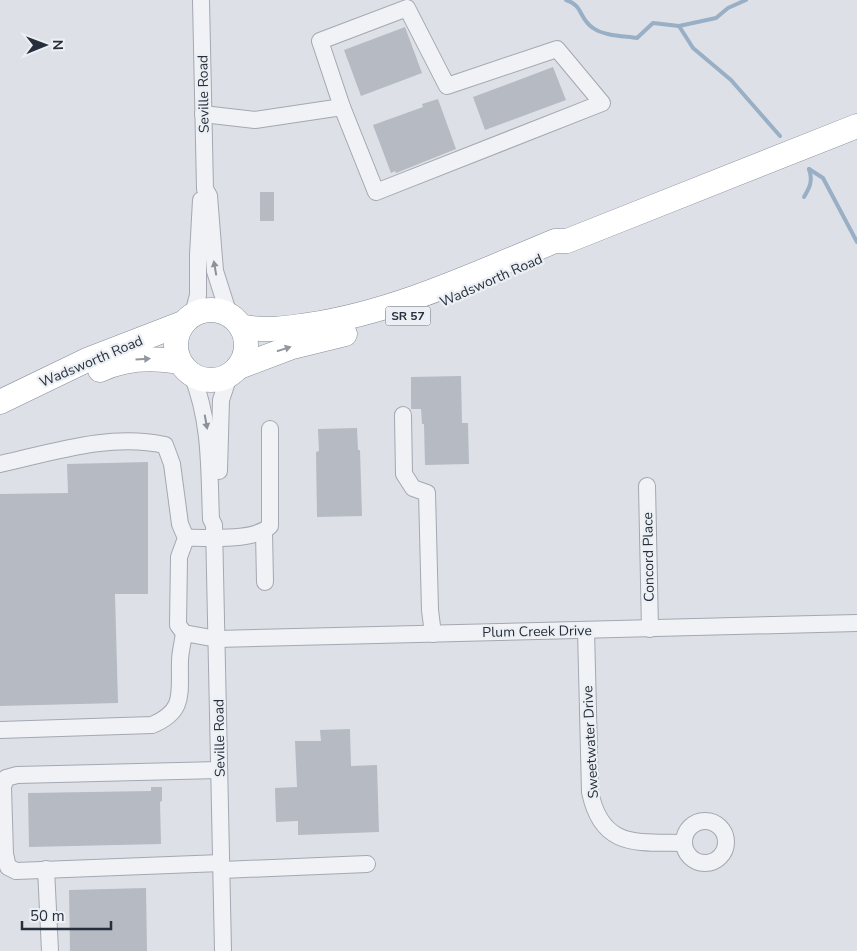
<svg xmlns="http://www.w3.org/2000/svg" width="857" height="951" font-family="'Nunito Sans',sans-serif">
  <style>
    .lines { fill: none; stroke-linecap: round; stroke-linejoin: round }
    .stream { stroke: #99afc6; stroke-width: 4 }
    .building { fill: #b5bac3 }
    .minor-casing { stroke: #a3a8b1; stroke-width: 18 }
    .highway-casing { stroke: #858e9d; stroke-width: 25 }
    .minor { stroke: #f0f2f5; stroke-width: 16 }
    .highway { stroke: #fff; stroke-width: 24 }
    .oneway { fill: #8c9099 }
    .oneway2 { fill: #93979e }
    .labels { text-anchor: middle; stroke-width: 4.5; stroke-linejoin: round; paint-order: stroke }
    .shield { fill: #ecf0f4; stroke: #626974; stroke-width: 1 }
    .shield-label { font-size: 12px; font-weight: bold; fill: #272f3d }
    .street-label { font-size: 14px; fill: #272f3d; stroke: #ecf0f4 }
  </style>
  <rect width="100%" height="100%" fill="#dde1e7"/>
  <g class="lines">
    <g class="stream">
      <path d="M566,0C583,5 579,19 593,28C604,36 623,36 637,38L653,23L679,26L716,18L728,8L746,0"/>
      <polyline points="679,26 693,48 731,80 780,136"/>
      <polyline points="809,169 823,178 857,242"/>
      <path d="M804,197C810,187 813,181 809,169"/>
    </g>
  </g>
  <g class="building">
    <polygon points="405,27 422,73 361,96 344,50"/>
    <polygon points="553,67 566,100 485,130 473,97"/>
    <polygon points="438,99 456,149 396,173 395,171 391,173 373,125 423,107 422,104"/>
    <rect x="260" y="192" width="14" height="29"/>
    <polygon points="461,376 462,423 468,423 469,464 425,465 424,424 422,424 421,409 411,409 411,377"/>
    <polygon points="357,428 358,450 360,450 362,516 317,517 316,452 319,451 318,429"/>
    <polygon points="148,462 148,594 115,594 118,703 0,706 0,494 68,493 67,464"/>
    <polygon points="350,729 351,766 377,765 379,832 298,835 298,821 276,822 275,788 297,787 295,741 321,741 320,730"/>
    <polygon points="151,787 162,787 162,801 160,802 161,844 29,847 28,793 151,791"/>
    <polygon points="146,888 147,951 70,951 69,890"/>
  </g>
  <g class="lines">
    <defs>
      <g id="minor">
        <polyline points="201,0 205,189 209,196 215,271 229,315"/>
        <polygon points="407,8 447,86 557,49 602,103 376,192 342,107 320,41"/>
        <polyline points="203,114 255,120 342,107"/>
        <polyline points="193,314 198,295 198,255 201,200"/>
        <path d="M192,375C211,422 209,469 211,519L214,525L223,951"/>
        <polyline points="403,415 404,474 413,488 427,493 430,610 433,634"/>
        <path d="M0,464C54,452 110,433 165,445L172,464L180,524L186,538L179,557L178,625L184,633L217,639L857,623"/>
        <polyline points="219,471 221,400 229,376"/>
        <polyline points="647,486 650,629"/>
        <polyline points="264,532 265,582"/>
        <path d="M186,538C209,537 253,542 270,526V429"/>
        <path d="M586,630L590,792C602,849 637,842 684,843"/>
        <path d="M0,730L152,725C186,711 179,693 180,661C180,652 183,642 184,633"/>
        <polyline points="219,770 17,775 6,778 3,787 5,854 8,867 16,871 221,863"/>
        <circle cx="705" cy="842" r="21"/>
        <polyline points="46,869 50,951"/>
        <polyline points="222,870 367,864"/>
      </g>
      <g id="highway">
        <circle cx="211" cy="345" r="35"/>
        <path d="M241,326C264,332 285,328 308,325C395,312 475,274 555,241H567L857,126"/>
        <polyline points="239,367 292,347 345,334"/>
        <path d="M100,370C125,358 152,357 180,362"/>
        <polyline points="0,402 87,360 183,323"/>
      </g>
    </defs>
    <use href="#minor" class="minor-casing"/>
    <use href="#highway" class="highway-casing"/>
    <use href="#minor" class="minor"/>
    <use href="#highway" class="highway"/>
  </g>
  <defs><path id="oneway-solid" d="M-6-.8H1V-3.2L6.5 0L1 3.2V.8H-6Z" transform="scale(1.25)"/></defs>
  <g class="oneway">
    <use href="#oneway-solid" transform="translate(215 268) rotate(-100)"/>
    <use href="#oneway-solid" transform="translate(206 422) rotate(80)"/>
  </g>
  <g class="oneway2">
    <use href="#oneway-solid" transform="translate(284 349) rotate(-18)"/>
    <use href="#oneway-solid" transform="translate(143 359) rotate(-4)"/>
  </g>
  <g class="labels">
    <rect class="shield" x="385.5" y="306.5" width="45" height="19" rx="4"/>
    <g class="shield-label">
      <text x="408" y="320">SR 57</text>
    </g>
    <g class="street-label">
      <text transform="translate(203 94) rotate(-91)" y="5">Seville Road</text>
      <text transform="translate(491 280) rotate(-24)" y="5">Wadsworth Road</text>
      <text transform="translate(91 361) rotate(-23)" y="5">Wadsworth Road</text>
      <text transform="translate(648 557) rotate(-91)" y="5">Concord Place</text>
      <text transform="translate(537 631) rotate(-1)" y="5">Plum Creek Drive</text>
      <text transform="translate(219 738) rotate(-91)" y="5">Seville Road</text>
      <text transform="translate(590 742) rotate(-93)" y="5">Sweetwater Drive</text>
    </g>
  </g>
  <g transform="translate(45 45) rotate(89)" stroke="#ecf0f4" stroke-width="4" paint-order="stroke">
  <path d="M0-4L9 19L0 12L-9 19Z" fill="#272f3d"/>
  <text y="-8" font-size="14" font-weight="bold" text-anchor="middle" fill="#272f3d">N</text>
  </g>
  <path d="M22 921v8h89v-8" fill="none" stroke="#272f3d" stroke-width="2.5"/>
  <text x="30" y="921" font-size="15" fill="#272f3d" stroke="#ecf0f4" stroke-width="4" paint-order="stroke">50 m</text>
</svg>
